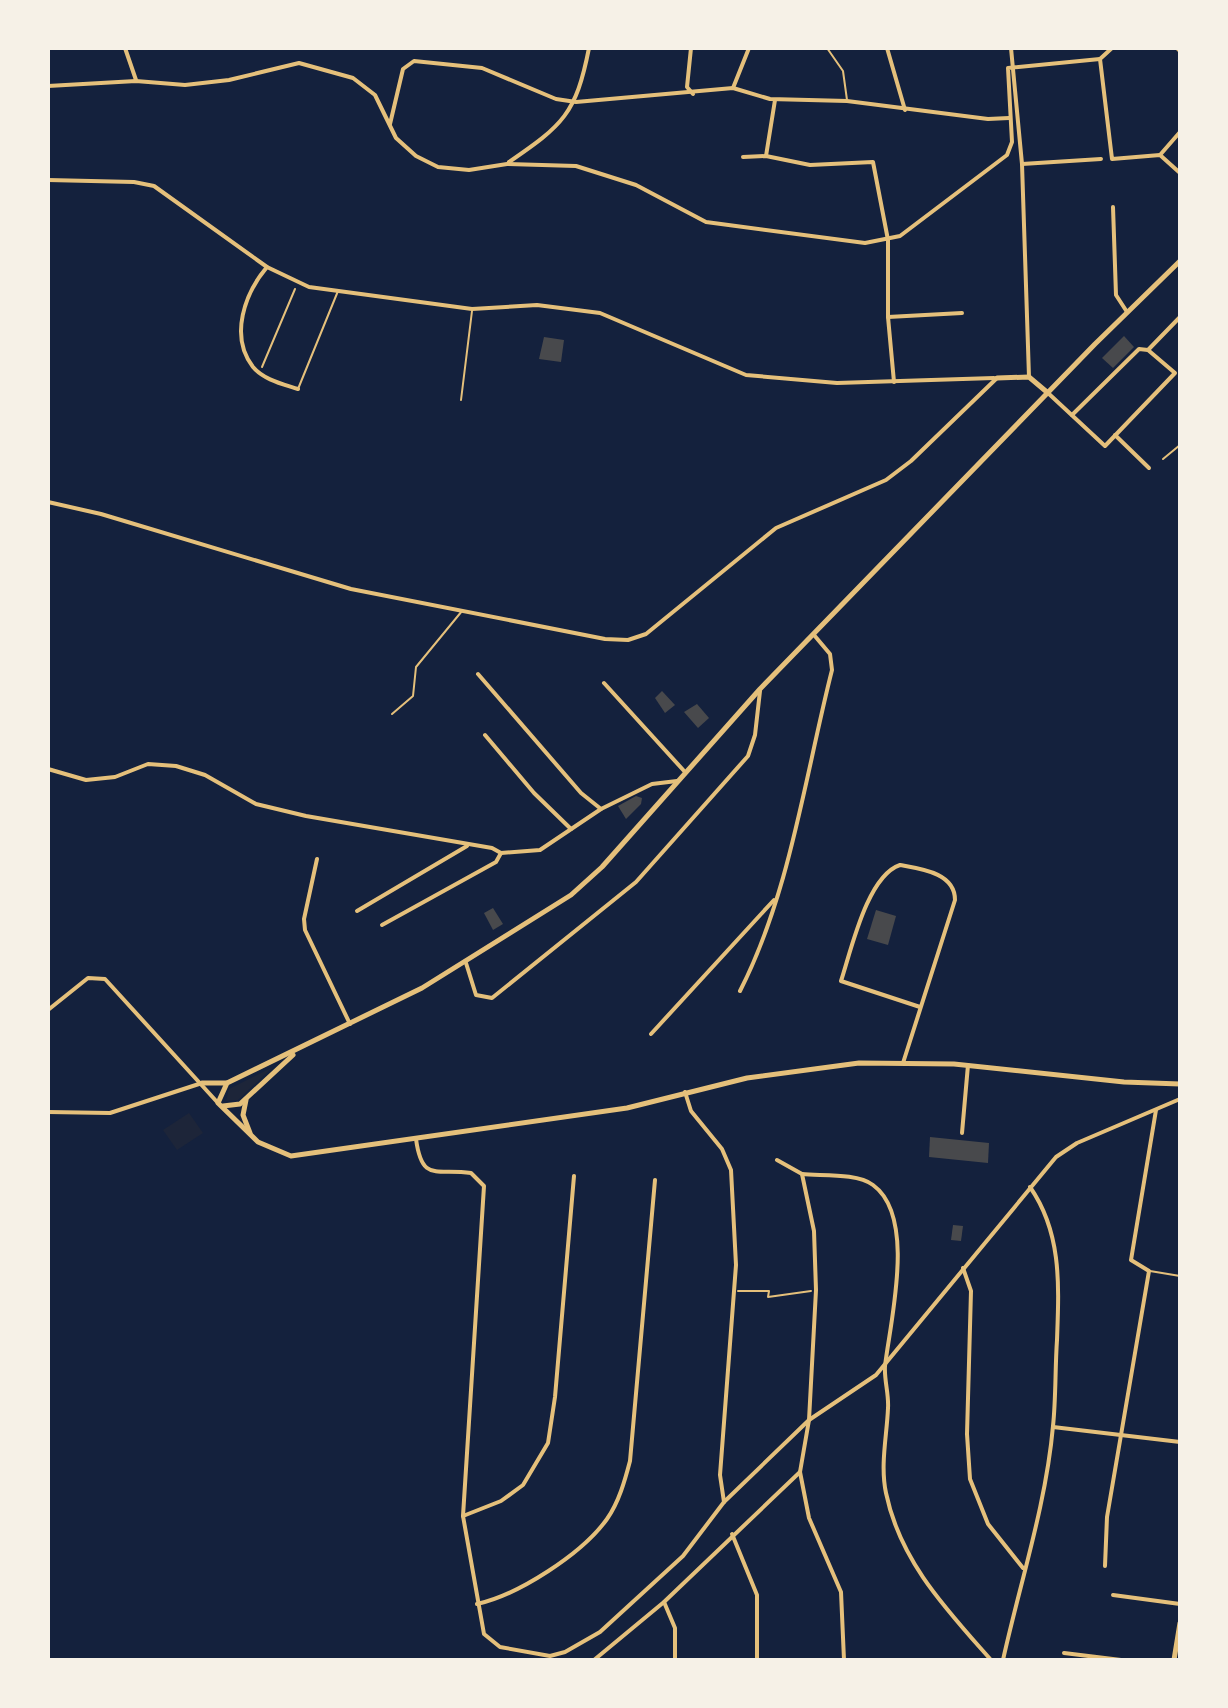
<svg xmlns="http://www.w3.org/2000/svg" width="1228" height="1708" font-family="'Noto Sans',sans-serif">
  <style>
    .green { fill: #1d2539 }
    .building { fill: #48494c }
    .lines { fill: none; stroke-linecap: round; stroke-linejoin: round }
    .path { stroke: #e5c07b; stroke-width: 2 }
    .service { stroke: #e5c07b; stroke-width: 2 }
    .minor { stroke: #e5c07b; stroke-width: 4 }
    .tertiary { stroke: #e5c07b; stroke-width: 5 }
  </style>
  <rect width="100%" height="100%" fill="#14213d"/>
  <g class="green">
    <polygon points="273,1067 238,1100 226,1101 229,1089"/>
    <polygon points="189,1113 203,1133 177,1150 163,1130"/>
  </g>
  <g class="building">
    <polygon points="1124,336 1134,347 1113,368 1102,358"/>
    <polygon points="544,337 564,340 561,362 539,359"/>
    <polygon points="662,691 675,705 665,713 655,698"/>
    <polygon points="697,704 709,718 698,728 684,712"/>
    <polygon points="636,796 642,798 641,804 626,819 618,806"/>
    <polygon points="493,908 503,924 493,930 484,913"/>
    <polygon points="876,910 896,916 888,945 867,939"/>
    <polygon points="930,1137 989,1143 988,1163 929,1157"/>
    <polygon points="953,1225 963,1226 961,1241 951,1240"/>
  </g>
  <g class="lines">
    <g class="path">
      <polyline points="262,367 295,289"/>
      <polyline points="1163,459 1180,445"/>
      <polyline points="738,1291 769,1291 768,1297 811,1291"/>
    </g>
    <g class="service">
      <polyline points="827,48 843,71 847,100"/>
      <polyline points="298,389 338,291"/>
      <polyline points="461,400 472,311"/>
      <polyline points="392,714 413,696 416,667 462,611"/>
      <polyline points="1150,1271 1180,1276"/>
    </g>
    <g class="minor">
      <polyline points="125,48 136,80"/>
      <polyline points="691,48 687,87 693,94"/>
      <polyline points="887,48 905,110"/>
      <polyline points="1011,48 1022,164 1029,377"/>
      <polyline points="1112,48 1100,59 1112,159 1160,155 1180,173"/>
      <polyline points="1177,48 1180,51"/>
      <polyline points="48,86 136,81 185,85 229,80 299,63 353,78 375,95 396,138 416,156 438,167 469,170 507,164 576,166 636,185 706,222 865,243 900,236 1007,155 1012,142 1008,68 1100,59"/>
      <polyline points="733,88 749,48"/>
      <polyline points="390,124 403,69 414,61 482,68 556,99 576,102 733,88 770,99 847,101 988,119 1009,118"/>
      <polyline points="1160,155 1180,132"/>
      <polyline points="766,156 775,100"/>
      <polyline points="743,157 766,156 810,165 873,162 888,240 888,317 894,382"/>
      <path d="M509,162C563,125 576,114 589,48"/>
      <polyline points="1022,164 1101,159"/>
      <polyline points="48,180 134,182 154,186 267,267 309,287 472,309 537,305 600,313 746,375 837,383 994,378"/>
      <polyline points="1113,207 1116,295 1127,312"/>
      <path d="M267,267C245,293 229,336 253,367C264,380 283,384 298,389"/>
      <polyline points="888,317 962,313"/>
      <polyline points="1048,393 1105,446 1175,373 1148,350 1180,317"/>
      <polyline points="1072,415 1139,349 1148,350"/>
      <polyline points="1115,435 1149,468"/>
      <polyline points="48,502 101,514 351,589 605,639 628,640 646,634 776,528 886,480 911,461 997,378"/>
      <polyline points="478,674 581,793 601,809"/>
      <polyline points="604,683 685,772"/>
      <polyline points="485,735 534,793 571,829"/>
      <polyline points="48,769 86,780 115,777 148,764 176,766 205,775 256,804 306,816 492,848 501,853 540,850 601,809 652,784 677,781"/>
      <polyline points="317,859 304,919 305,930 350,1024"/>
      <polyline points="357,911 467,846"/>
      <polyline points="382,925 496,862 501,853"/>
      <polyline points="466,963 476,995 492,998 636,882 748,756 755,735 760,691"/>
      <path d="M740,991C790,893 805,776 832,670L830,654L814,635"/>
      <polyline points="48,1010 88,978 105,979 218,1103"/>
      <polyline points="651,1034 774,900"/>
      <path d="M903,1063L955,900C955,873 922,869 900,865C867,876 851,951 841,981L920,1007"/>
      <polyline points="685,1092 691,1111 722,1149 731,1170 736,1265 720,1475 724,1502"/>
      <polyline points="48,1112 110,1113 202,1083"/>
      <polyline points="962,1133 968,1065"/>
      <path d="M416,1139C422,1183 436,1168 471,1173L484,1186L463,1516L484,1634L500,1647L550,1656L565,1652L600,1632L683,1556L724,1502L809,1420L876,1375L1056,1157L1077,1143L1180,1099"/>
      <polyline points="777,1160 802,1174 814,1231 816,1290 809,1420 800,1472 809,1518 841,1592 844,1660"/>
      <path d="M802,1174C822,1176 857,1173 873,1185C917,1217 890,1322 885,1366C884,1380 889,1394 888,1408C887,1435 880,1465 886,1493C900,1561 946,1609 991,1660"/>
      <polyline points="963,1268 971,1291 967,1434 970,1479 988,1524 1023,1568"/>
      <polyline points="1053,1427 1180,1442"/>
      <polyline points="463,1516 501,1501 523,1485 548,1443 555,1397 574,1176"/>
      <polyline points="732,1534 757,1595 757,1660"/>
      <polyline points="1105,1566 1107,1517 1149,1271 1131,1260 1156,1110"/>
      <polyline points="1113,1595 1180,1604"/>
      <polyline points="664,1602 675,1628 675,1660"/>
      <path d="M477,1604C518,1595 582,1554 607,1519C619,1502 625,1480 630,1461L655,1180"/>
      <polyline points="1064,1653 1121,1660"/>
      <polyline points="594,1660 664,1602 800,1472"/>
      <path d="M1003,1660C1020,1583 1046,1505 1053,1426C1056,1398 1055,1369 1057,1340C1059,1285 1062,1233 1030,1187"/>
    </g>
    <g class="tertiary">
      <polyline points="1180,261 1095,344 760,689 602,867 571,895 422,988 227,1083 218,1103 258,1142 291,1156 627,1108 747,1078 859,1063 954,1064 1124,1082 1180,1084"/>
      <polyline points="997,378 1029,377 1048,393"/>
      <polyline points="202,1083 226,1083"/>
      <polyline points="246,1100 243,1115 250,1133"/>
      <polyline points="223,1106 240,1104 293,1055"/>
      <polyline points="1174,1660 1180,1623"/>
    </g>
  </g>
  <rect width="1228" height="1708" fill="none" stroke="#f6f1e7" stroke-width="100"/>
</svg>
